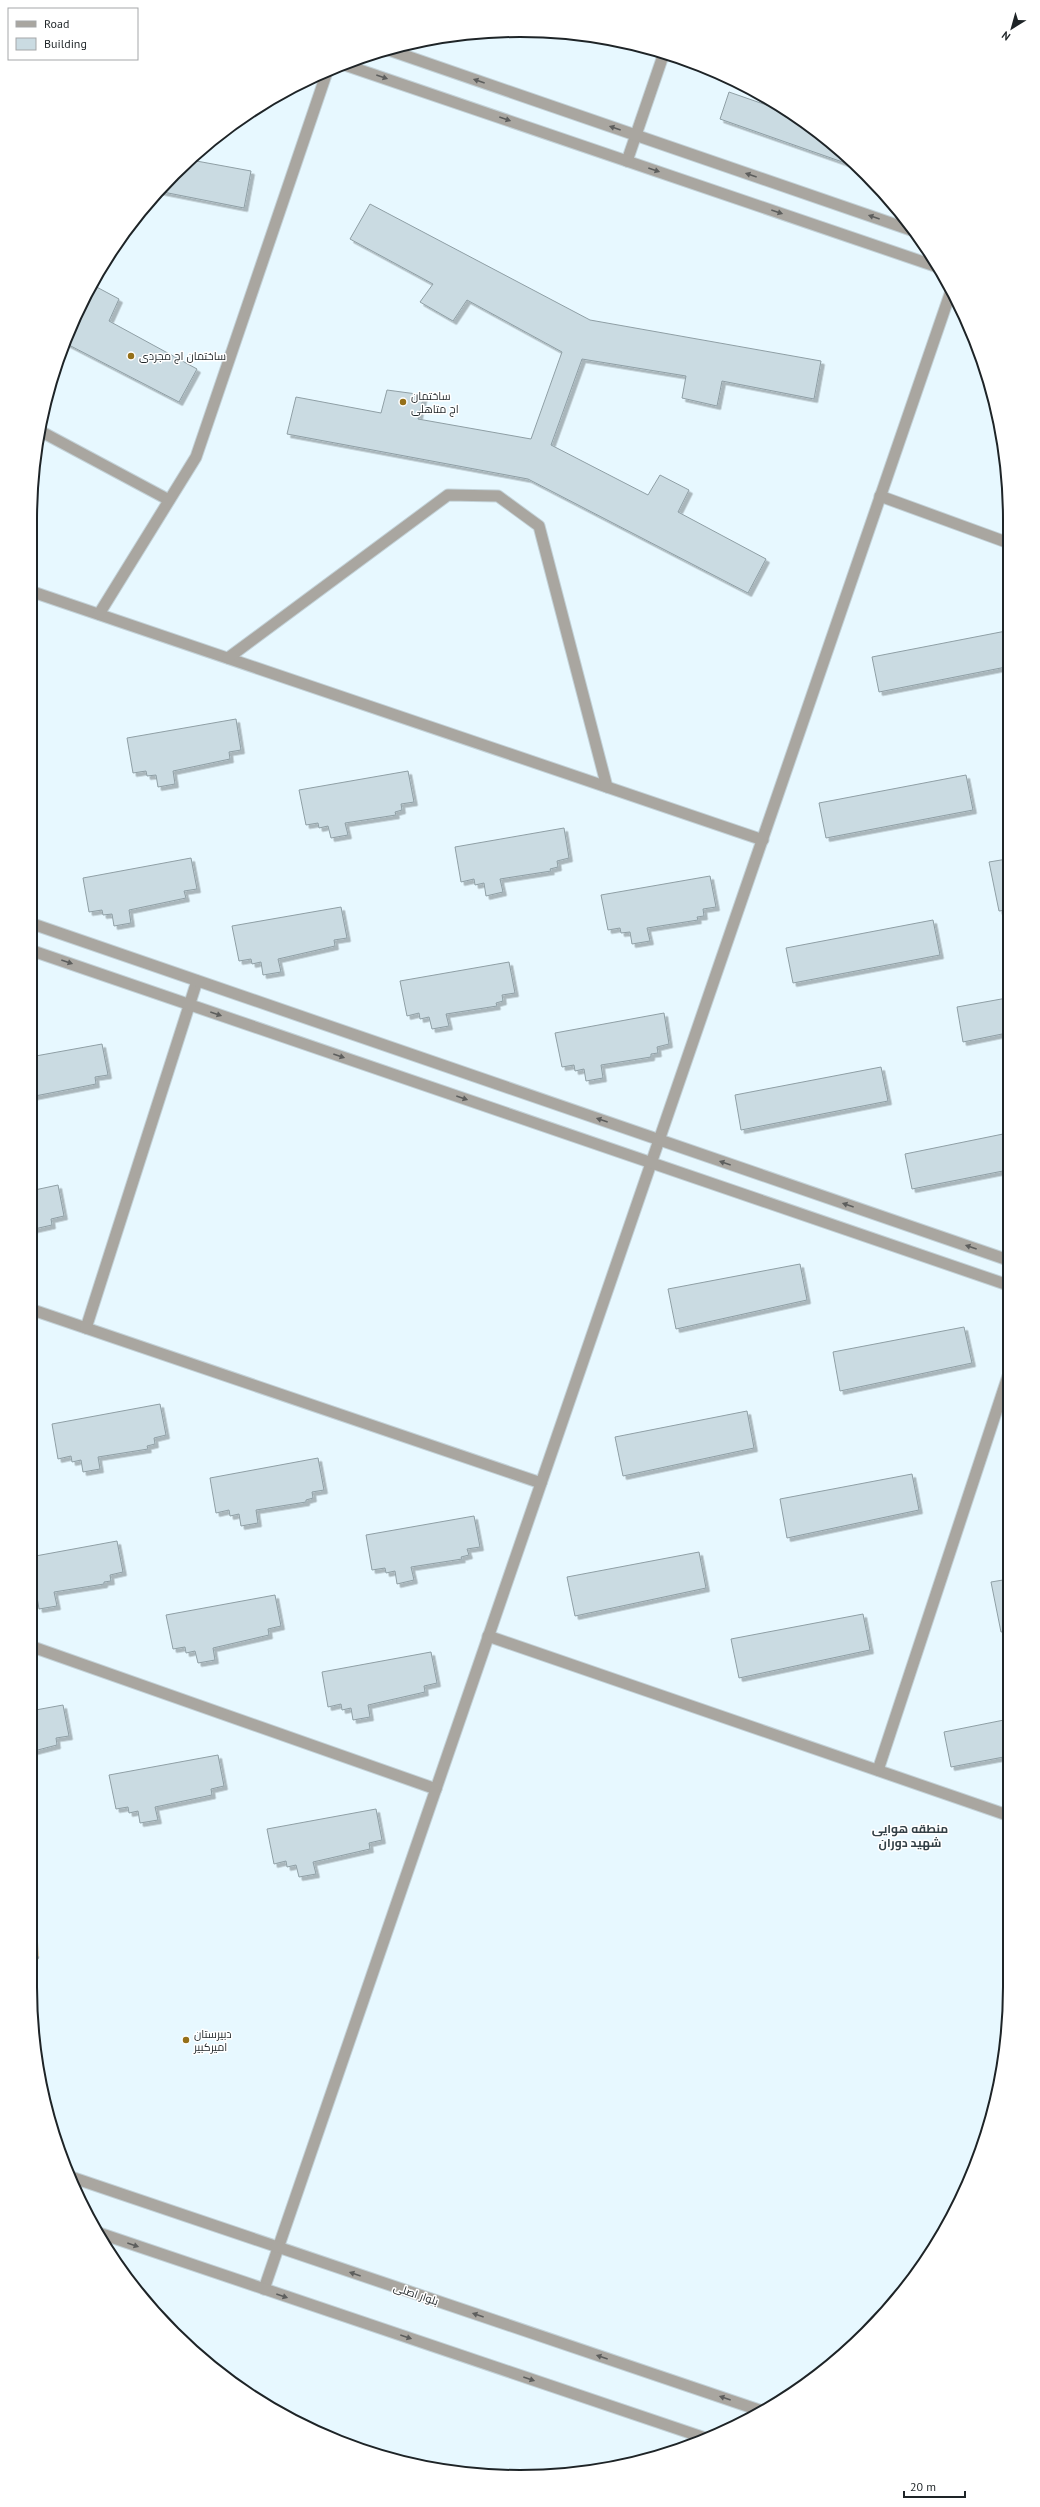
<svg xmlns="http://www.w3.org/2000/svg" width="1040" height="2507" font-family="'PT Sans',Cairo,sans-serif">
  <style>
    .green { fill: #d4c5a8 }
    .building { fill: #cadbe2; stroke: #8f9fa5; filter: url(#shadow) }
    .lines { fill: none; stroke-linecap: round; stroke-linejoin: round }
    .minor-casing { stroke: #c3d2d8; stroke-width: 13 }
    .tertiary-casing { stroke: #c3d2d8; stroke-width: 13 }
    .path { stroke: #9eabb0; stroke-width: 2.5; stroke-dasharray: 2 2; stroke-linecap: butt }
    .minor { stroke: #a9a6a0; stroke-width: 11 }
    .tertiary { stroke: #a9a6a0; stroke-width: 11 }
    .oneway { fill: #5d5e5d }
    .poi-dot { fill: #957019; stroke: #fff; stroke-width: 1.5 }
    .labels { text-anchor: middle; stroke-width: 3; stroke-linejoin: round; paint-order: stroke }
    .poi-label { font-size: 11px; fill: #1e2427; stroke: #fff; text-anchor: start }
    .street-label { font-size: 11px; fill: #1e2427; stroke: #fff }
    .neighbourhood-label { font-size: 12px; font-weight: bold; fill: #334046; stroke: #fff }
    .rim { fill: none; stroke: #1e2427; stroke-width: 2 }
  </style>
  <defs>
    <filter id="shadow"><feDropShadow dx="3.5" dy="3.5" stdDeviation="0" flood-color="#0004"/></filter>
  </defs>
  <rect width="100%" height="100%" fill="#e7f8ff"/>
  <polygon class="green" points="30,1863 33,1865 39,1958 30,1967"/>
  <g class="building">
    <polygon points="729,92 795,115 851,165 720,119"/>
    <polygon points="191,160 251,171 244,208 158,191"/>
    <polygon points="370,204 590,320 821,361 814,399 722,381 717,406 682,398 686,376 582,359 551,445 648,495 660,475 689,490 678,512 766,559 748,593 528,479 287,434 296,397 381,413 387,390 424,395 418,419 531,439 562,352 467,300 453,321 420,302 433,284 350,239"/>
    <polygon points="91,284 119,299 109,321 197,369 179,402 65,343"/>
    <polygon points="1006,631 1006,667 879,692 872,657"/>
    <polygon points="236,719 241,750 229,752 230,759 173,771 175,784 158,787 156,775 147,776 146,771 133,773 127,738"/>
    <polygon points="408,771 414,802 401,804 402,810 395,812 396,815 345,823 348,835 331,838 328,826 319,828 318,823 306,825 299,790"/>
    <polygon points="966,775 973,810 826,838 819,803"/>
    <polygon points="564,828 569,858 557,861 558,867 550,869 551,871 500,879 503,892 486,896 484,883 475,885 474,879 461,882 455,847"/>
    <polygon points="191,858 197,889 184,891 186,898 129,910 131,923 114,926 112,914 103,915 102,910 89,912 83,878"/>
    <polygon points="1007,859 1007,910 999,911 989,862"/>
    <polygon points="710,876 716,907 703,909 704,916 697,917 698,920 647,928 650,941 632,944 630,932 621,933 620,928 608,930 601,895"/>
    <polygon points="341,907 347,938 334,940 335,946 278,959 281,972 263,975 261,962 252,964 251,959 239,961 232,926"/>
    <polygon points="933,920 940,955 793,983 786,948"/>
    <polygon points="509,962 515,993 502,995 503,1001 496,1003 497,1006 446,1014 449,1026 432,1029 429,1017 420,1019 419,1013 407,1016 400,981"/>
    <polygon points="1007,998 1007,1033 963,1042 957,1007"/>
    <polygon points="664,1013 669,1044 657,1047 658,1053 651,1054 651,1057 601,1065 603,1078 586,1081 584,1069 575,1071 574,1065 562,1067 555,1033"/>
    <polygon points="102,1044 108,1075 95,1077 96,1084 30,1097 30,1057"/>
    <polygon points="881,1067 888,1101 741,1130 735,1095"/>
    <polygon points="1008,1133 1008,1170 912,1189 905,1154"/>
    <polygon points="58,1185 64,1216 51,1219 52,1225 30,1230 30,1191"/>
    <polygon points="800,1264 807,1300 676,1329 668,1289"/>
    <polygon points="964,1327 972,1363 840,1391 833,1352"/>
    <polygon points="160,1404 166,1435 154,1438 155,1444 147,1446 148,1449 98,1457 100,1469 83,1472 81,1460 72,1462 71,1456 58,1459 52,1424"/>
    <polygon points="747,1411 754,1448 623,1476 615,1437"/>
    <polygon points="318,1458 324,1490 312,1492 313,1498 306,1500 306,1502 256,1510 258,1523 241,1526 239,1514 230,1516 229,1510 216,1513 210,1478"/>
    <polygon points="912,1474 919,1510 787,1538 780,1499"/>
    <polygon points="474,1516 480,1547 467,1549 469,1555 461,1557 462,1559 411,1567 414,1580 397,1584 395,1571 386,1573 385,1568 372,1570 366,1535"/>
    <polygon points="117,1541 123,1572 110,1575 111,1581 104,1582 104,1584 54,1592 57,1606 39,1609 37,1597 30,1598 30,1557"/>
    <polygon points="699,1552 706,1588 575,1616 567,1577"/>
    <polygon points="1009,1579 1009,1631 1001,1632 991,1582"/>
    <polygon points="275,1595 281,1626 268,1629 269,1635 213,1648 215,1660 198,1663 195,1651 186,1653 185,1647 173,1649 166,1615"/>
    <polygon points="863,1614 870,1650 739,1678 731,1639"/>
    <polygon points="431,1652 437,1683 424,1686 425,1692 368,1705 370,1717 353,1720 351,1708 342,1710 341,1704 328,1707 322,1672"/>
    <polygon points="63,1705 69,1736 56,1738 57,1745 30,1752 30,1711"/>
    <polygon points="1009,1719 1009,1756 951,1767 944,1732"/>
    <polygon points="218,1755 224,1786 211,1789 212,1795 155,1807 158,1820 140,1823 138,1811 129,1813 128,1807 116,1809 109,1775"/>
    <polygon points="376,1809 382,1840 369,1843 370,1849 313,1862 316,1874 299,1877 296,1865 287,1867 286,1861 274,1864 267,1829"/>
  </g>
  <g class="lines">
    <defs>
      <g id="minor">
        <polyline points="627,161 664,53"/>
        <polyline points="40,431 169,500"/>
        <polyline points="880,496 1006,542"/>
        <polyline points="30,591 763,840"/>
        <polyline points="99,614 196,457 327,72"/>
        <polyline points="228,658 448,495 498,496 539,526 607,787"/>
        <polyline points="30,1309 541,1483"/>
        <polyline points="86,1328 197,981"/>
        <polyline points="488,1636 1010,1816"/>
        <polyline points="30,1646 436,1789"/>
        <polyline points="878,1770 1008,1376"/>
        <polyline points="264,2289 951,291"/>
      </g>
      <g id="tertiary">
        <polyline points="386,49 911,230"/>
        <polyline points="345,65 935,266"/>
        <polyline points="30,923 1008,1260"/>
        <polyline points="30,950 1008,1285"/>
        <polyline points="71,2177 762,2411"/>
        <polyline points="96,2232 708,2439"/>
      </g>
    </defs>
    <use href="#minor" class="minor-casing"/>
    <use href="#tertiary" class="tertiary-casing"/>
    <g class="path">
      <polyline points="30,1866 33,1865"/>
      <polyline points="30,1955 39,1958"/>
    </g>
    <use href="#minor" class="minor"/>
    <use href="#tertiary" class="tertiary"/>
  </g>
  <defs><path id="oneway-solid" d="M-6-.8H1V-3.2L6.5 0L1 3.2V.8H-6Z"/></defs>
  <g class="oneway">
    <use href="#oneway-solid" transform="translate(382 77) rotate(19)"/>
    <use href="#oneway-solid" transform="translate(479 81) rotate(-161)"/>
    <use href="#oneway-solid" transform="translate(505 119) rotate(19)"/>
    <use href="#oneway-solid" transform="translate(615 128) rotate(-161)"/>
    <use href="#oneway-solid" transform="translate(654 170) rotate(19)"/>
    <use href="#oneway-solid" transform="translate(751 175) rotate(-161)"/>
    <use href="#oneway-solid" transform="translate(777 212) rotate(19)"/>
    <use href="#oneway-solid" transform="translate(874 217) rotate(-161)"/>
    <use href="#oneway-solid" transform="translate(67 962) rotate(19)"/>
    <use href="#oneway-solid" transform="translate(216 1014) rotate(19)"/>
    <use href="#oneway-solid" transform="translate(339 1056) rotate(19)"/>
    <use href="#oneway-solid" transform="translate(462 1098) rotate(19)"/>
    <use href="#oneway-solid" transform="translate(602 1120) rotate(-161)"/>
    <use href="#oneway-solid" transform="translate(725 1163) rotate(-161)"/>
    <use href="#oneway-solid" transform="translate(848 1205) rotate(-161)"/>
    <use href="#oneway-solid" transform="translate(971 1247) rotate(-161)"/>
    <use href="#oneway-solid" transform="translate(133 2245) rotate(19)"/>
    <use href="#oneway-solid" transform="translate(355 2274) rotate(-161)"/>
    <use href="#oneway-solid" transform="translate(282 2296) rotate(19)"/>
    <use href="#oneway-solid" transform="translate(478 2315) rotate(-161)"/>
    <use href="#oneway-solid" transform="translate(406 2337) rotate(19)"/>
    <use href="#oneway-solid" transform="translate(602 2357) rotate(-161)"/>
    <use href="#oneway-solid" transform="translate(529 2379) rotate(19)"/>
    <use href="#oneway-solid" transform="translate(725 2398) rotate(-161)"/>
  </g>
  <g class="poi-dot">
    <circle cx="131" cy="356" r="4"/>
    <circle cx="403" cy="402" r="4"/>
    <circle cx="186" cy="2040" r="4"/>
  </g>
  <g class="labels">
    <g class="poi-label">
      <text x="139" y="360">ساختمان اچ مجردی</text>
      <text x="411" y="400">ساختمان<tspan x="411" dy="13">اچ متاهلی</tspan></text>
      <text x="194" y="2038">دبیرستان<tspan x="194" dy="13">امیرکبیر</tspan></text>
    </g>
    <g class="street-label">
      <text transform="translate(416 2294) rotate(19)" y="4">بلوار اصلی</text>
    </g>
    <g class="neighbourhood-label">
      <text x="910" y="1833">منطقه هوایی<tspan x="910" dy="14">شهید دوران</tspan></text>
    </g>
  </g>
  <path d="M0 0H1040V2507H0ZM520 37H520A483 483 0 0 1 1003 520V1987A483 483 0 0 1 520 2470H520A483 483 0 0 1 37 1987V520A483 483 0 0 1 520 37Z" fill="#fff" fill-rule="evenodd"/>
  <path class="rim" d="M520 37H520A483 483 0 0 1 1003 520V1987A483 483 0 0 1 520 2470H520A483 483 0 0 1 37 1987V520A483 483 0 0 1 520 37Z"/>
  <rect x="8" y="8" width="130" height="52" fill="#ffffff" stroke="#a5a7a9"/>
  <rect x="16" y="21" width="20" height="6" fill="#a9a6a0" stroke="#a5a7a9"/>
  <text x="44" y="28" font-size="12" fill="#1e2427">Road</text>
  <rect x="16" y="38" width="20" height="12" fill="#cadbe2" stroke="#a5a7a9"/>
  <text x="44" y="48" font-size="12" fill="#1e2427">Building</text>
  <g transform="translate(1012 28) rotate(217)" stroke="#ffffff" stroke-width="3" paint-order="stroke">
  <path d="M0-3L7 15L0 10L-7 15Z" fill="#1e2427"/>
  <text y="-6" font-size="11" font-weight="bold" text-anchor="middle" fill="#1e2427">N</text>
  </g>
  <path d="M904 2491v6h61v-6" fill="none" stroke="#1e2427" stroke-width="2"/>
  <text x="910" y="2491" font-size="12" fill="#1e2427" stroke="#ffffff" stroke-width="3" paint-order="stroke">20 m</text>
</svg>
